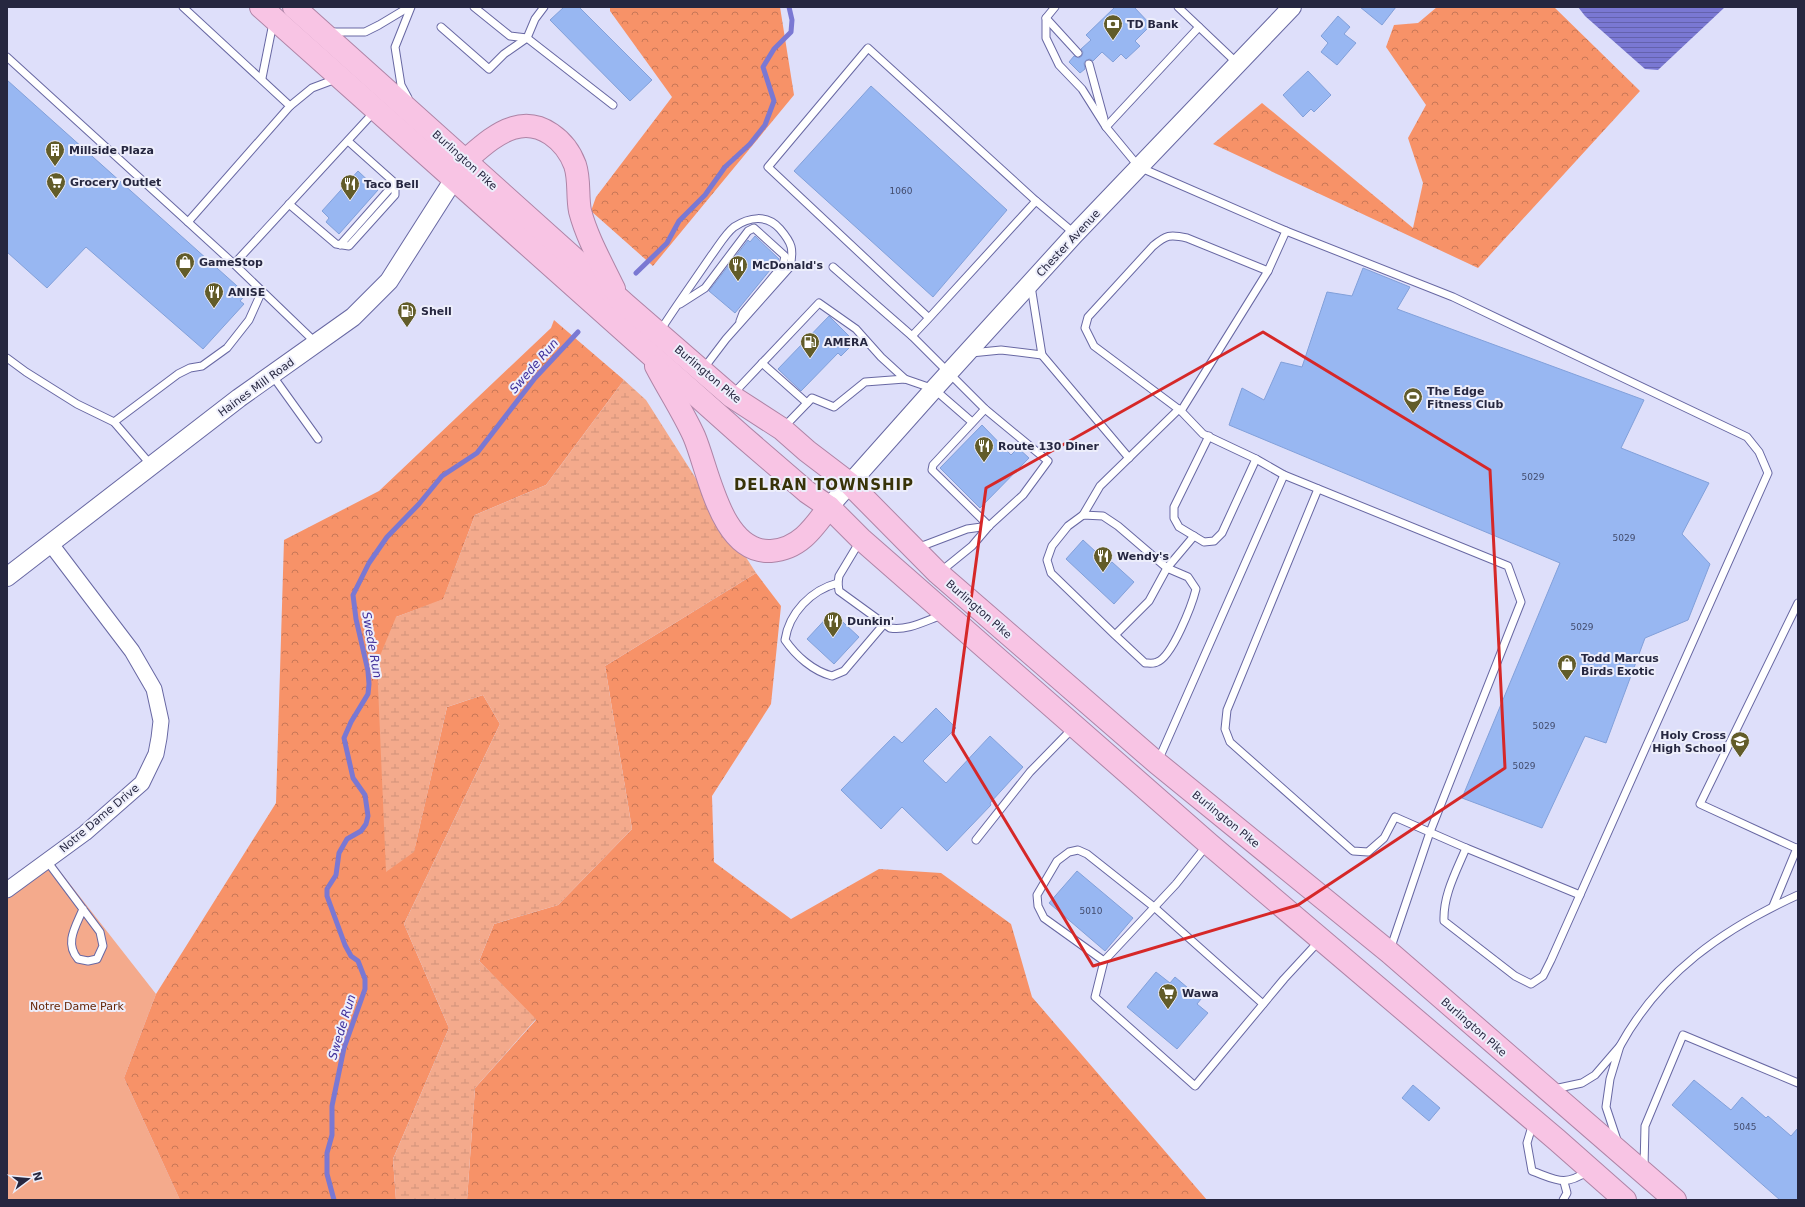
<svg xmlns="http://www.w3.org/2000/svg" width="1805" height="1207" font-family="'DejaVu Sans',sans-serif">
  <style>
    .green { fill: #f4aa8c }
    .forest { fill: url(#forest-crowns) }
    .wetland { fill: url(#wetland-marsh) }
    .water { fill: url(#water-rules) }
    .lines { fill: none; stroke-linecap: round; stroke-linejoin: round }
    .stream { stroke: #7a78d3; stroke-width: 5 }
    .building { fill: #98b7f2; stroke: #82a0da }
    .service-casing { stroke: #6868a3; stroke-width: 9 }
    .minor-casing { stroke: #6868a3; stroke-width: 17 }
    .tertiary-casing { stroke: #6868a3; stroke-width: 20 }
    .trunk-casing { stroke: #ae84a6; stroke-width: 24 }
    .service { stroke: #fff; stroke-width: 7 }
    .minor { stroke: #fff; stroke-width: 15 }
    .tertiary { stroke: #fff; stroke-width: 18 }
    .trunk { stroke: #f8c4e4; stroke-width: 22 }
    .marked { fill: none; stroke: #d62828; stroke-width: 3; stroke-linejoin: round }
    .labels { text-anchor: middle; stroke-width: 4; stroke-linejoin: round; paint-order: stroke }
    .number-label { font-size: 9px; fill: #424b6c }
    .poi-label { font-size: 11px; font-weight: bold; fill: #262740; stroke: #edeefb; text-anchor: start }
    .street-label { font-size: 11px; fill: #262740; stroke: #edeefb }
    .park-label { font-size: 11px; fill: #662709; stroke: #edeefb }
    .water-label { font-size: 12px; font-style: italic; fill: #41319c; stroke: #edeefb }
    .district-label { font-size: 15px; font-weight: bold; letter-spacing: 1px; fill: #383308; stroke: #edeefb }
  </style>
  <defs>
    <pattern id="forest-crowns" width="20" height="18" patternUnits="userSpaceOnUse"><rect width="20" height="18" fill="#f79268"/><path d="M2 6a3 3 0 1 1 6 0M12 15a3 3 0 1 1 6 0" fill="none" stroke="#c87757"/></pattern>
    <pattern id="wetland-marsh" width="20" height="14" patternUnits="userSpaceOnUse"><rect width="20" height="14" fill="#f4aa8c"/><path d="M1 5h8M5 5V1M11 12h8M15 12V8" fill="none" stroke="#d1927a"/></pattern>
    <pattern id="water-rules" width="6" height="5" patternUnits="userSpaceOnUse"><rect width="6" height="5" fill="#7a78d3"/><path d="M0 2.5h6" fill="none" stroke="#6462ad"/></pattern>
  </defs>
  <rect width="100%" height="100%" fill="#dedffa"/>
  <polygon class="green" points="48,856 156,994 124,1078 180,1200 7,1200 7,888"/>
  <g class="forest">
    <polygon points="610,7 780,7 794,95 653,266 591,211 596,197 672,97 610,11"/>
    <polygon points="1437,7 1554,7 1640,91 1478,268 1213,144 1262,103 1413,228 1423,183 1408,138 1426,105 1386,47 1394,25 1418,23"/>
    <polygon points="554,320 624,380 546,485 475,515 443,600 396,617 414,851 447,707 483,695 500,724 404,924 449,1028 393,1159 396,1200 180,1200 124,1078 156,994 276,803 284,540 379,491 551,328"/>
    <polygon points="756,573 781,606 771,704 712,796 714,862 791,919 879,869 941,873 1011,924 1032,997 1207,1200 467,1200 475,1088 536,1020 479,961 494,924 558,905 632,829 605,666"/>
  </g>
  <polygon class="wetland" points="624,380 646,400 756,573 605,666 632,829 558,905 494,924 479,961 536,1019 475,1088 467,1200 396,1200 393,1159 449,1028 404,924 500,724 483,695 447,707 414,852 386,872 377,663 396,617 443,599 475,515 546,485"/>
  <polygon class="water" points="1578,7 1725,7 1658,70 1645,69 1585,16"/>
  <g class="lines">
    <g class="stream">
      <polyline points="636,273 667,243 679,221 705,195 725,167 750,144 765,125 774,101 763,67 774,49 791,32 792,20 789,7"/>
      <polyline points="334,1200 327,1174 327,1153 332,1135 332,1106 344,1048 365,989 365,979 358,961 351,956 345,945 327,896 327,889 336,875 339,853 347,839 361,831 366,824 368,816 365,795 353,778 344,738 351,722 368,694 369,684 368,671 356,619 353,595 369,563 387,537 419,504 442,476 477,453 535,378 578,332"/>
    </g>
  </g>
  <g class="building">
    <polygon points="564,7 579,7 652,80 630,101 550,20"/>
    <polygon points="1115,7 1134,7 1151,25 1135,41 1140,46 1126,59 1121,54 1113,62 1102,52 1093,61 1090,59 1086,60 1084,63 1085,69 1080,73 1069,62 1074,56 1079,58 1082,56 1083,52 1081,49 1091,40 1086,35"/>
    <polygon points="1360,7 1396,7 1382,25"/>
    <polygon points="1338,16 1350,27 1344,34 1356,43 1337,65 1321,52 1328,43 1321,36"/>
    <polygon points="1308,71 1331,95 1314,112 1311,109 1303,117 1283,95"/>
    <polygon points="7,80 246,294 240,301 244,304 203,349 86,247 47,288 7,252"/>
    <polygon points="871,86 1007,210 933,297 794,171"/>
    <polygon points="358,171 378,190 339,234 326,222 329,218 322,211"/>
    <polygon points="755,236 779,259 735,313 709,291 748,240 750,242"/>
    <polygon points="1363,268 1410,287 1397,309 1644,400 1621,448 1709,483 1682,534 1710,564 1688,620 1645,638 1606,743 1585,736 1542,828 1462,798 1560,563 1229,425 1242,388 1264,400 1281,362 1302,367 1327,292 1352,296"/>
    <polygon points="829,316 855,342 841,356 838,353 801,391 778,369"/>
    <polygon points="982,425 1011,455 1018,448 1029,458 980,508 940,468"/>
    <polygon points="1083,540 1109,564 1112,562 1134,582 1114,604 1066,559"/>
    <polygon points="832,612 859,637 834,664 807,639"/>
    <polygon points="936,708 956,728 923,761 946,783 990,736 1023,767 990,803 991,805 947,851 902,807 881,829 841,790 894,736 902,743"/>
    <polygon points="1077,871 1133,918 1105,951 1049,903"/>
    <polygon points="1156,972 1170,983 1175,977 1201,999 1197,1004 1208,1013 1177,1049 1127,1007"/>
    <polygon points="1694,1080 1731,1110 1742,1097 1766,1118 1768,1116 1791,1136 1798,1128 1798,1200 1780,1200 1672,1105"/>
    <polygon points="1413,1085 1440,1108 1429,1121 1402,1098"/>
  </g>
  <g class="lines">
    <defs>
      <g id="service">
        <polyline points="183,7 290,106 188,222 234,264"/>
        <polyline points="474,7 510,36 527,38 613,105"/>
        <polyline points="1055,7 1046,18 1046,38 1059,65 1082,89 1106,127 1139,167 1286,231 1268,271 1181,411 1203,434 1256,459 1284,475"/>
        <polyline points="1178,7 1238,64"/>
        <polyline points="1046,18 1078,53"/>
        <polyline points="441,27 489,69 504,54 527,38 535,19 544,7"/>
        <polyline points="329,32 365,32 379,25 409,7"/>
        <polyline points="7,57 188,222"/>
        <polyline points="1089,64 1104,119"/>
        <polyline points="262,78 273,23"/>
        <polyline points="408,98 401,85 395,47 411,7"/>
        <polyline points="290,106 312,88 336,79"/>
        <polyline points="1106,127 1199,27"/>
        <polyline points="1036,201 1075,234"/>
        <polyline points="289,204 336,244 349,246 395,195 395,183 348,141"/>
        <path d="M1286,231L1453,297L1747,437L1759,452L1768,473L1551,960L1543,976L1531,984L1515,976L1444,921C1443,895 1456,872 1466,848L1395,817L1384,838L1368,852L1353,851L1230,742L1225,729L1227,710L1318,489"/>
        <polyline points="340,245 395,183"/>
        <polyline points="833,267 912,336 985,409 1048,461 1023,495 989,526 972,546 940,572"/>
        <polyline points="680,304 705,288 748,231 754,228 785,256 783,265 743,313 740,321"/>
        <path d="M660,331C676,306 694,281 711,256C718,247 725,234 734,227C749,217 767,214 780,229C792,243 794,249 790,267L726,339L704,368"/>
        <polyline points="912,336 929,318 1036,201 868,48 768,167 929,318"/>
        <polyline points="315,342 234,264 374,112"/>
        <polyline points="971,353 1001,350 1042,355 1031,286"/>
        <polyline points="1042,355 1129,458"/>
        <polyline points="7,358 26,372 77,404 114,422 151,465"/>
        <polyline points="762,363 807,403"/>
        <polyline points="272,375 318,439"/>
        <polyline points="732,395 819,303 856,329 881,357 905,379"/>
        <polyline points="985,409 933,465 932,470 989,526"/>
        <path d="M1181,411L1094,346L1085,328L1088,317L1153,246C1166,235 1170,234 1187,238L1268,271"/>
        <polyline points="114,422 178,374 190,368 202,366 227,348 249,320 262,291"/>
        <polyline points="784,427 812,398 834,407 865,382 905,379 934,389 972,422"/>
        <polyline points="1209,436 1174,507 1174,518 1179,527 1204,542 1214,541 1222,533 1256,459"/>
        <polyline points="1083,515 1100,486 1179,409"/>
        <path d="M860,541L839,576L838,583L839,591L890,628C907,631 925,621 942,615"/>
        <polyline points="917,548 967,529 989,526"/>
        <path d="M838,583C811,590 789,613 785,640C796,656 813,671 832,676L844,671L884,624"/>
        <polyline points="1798,603 1700,804 1798,849"/>
        <path d="M1115,635L1145,663C1148,663 1154,664 1157,662C1172,657 1192,605 1196,589L1188,577L1167,568L1118,526L1103,516L1083,515L1068,526L1052,546L1047,560L1051,573L1115,635L1149,601L1167,568L1194,536"/>
        <polyline points="1158,761 1284,475 1508,566 1521,602 1430,832 1390,950"/>
        <polyline points="976,840 1030,772 1073,728"/>
        <polyline points="1207,845 1176,884 1104,961 1095,997 1195,1086 1284,979 1320,940"/>
        <polyline points="1466,848 1580,895"/>
        <path d="M47,861L100,932L103,946L97,959L88,961L78,959C64,943 76,926 83,909"/>
        <polyline points="1773,906 1797,848"/>
        <polyline points="1104,961 1044,918 1038,906 1037,895 1057,861 1069,852 1078,850 1087,854 1154,907 1263,1004"/>
        <path d="M1620,1046C1660,973 1723,929 1798,895"/>
        <polyline points="1554,1089 1582,1083 1595,1075 1620,1046 1610,1079 1606,1107 1617,1140"/>
        <path d="M1533,1123L1527,1143L1532,1171C1557,1180 1564,1187 1588,1171"/>
        <polyline points="1644,1167 1645,1126 1683,1035 1798,1083"/>
        <polyline points="1563,1200 1567,1193 1564,1182"/>
      </g>
      <polyline id="minor" points="7,890 85,833 142,783 156,754 159,738 161,721 154,689 132,651 50,543"/>
      <g id="tertiary">
        <polyline points="829,507 934,389 1075,234 1292,7"/>
        <polyline points="7,577 239,398 353,317 389,281 461,168"/>
      </g>
      <g id="trunk">
        <polyline points="261,7 742,436 807,492 829,507 861,539 1209,844 1557,1140 1625,1200"/>
        <polyline points="294,7 626,305 731,396 782,429 807,451 849,483 938,573 1157,763 1389,952 1675,1200"/>
        <path d="M466,160C480,148 496,133 513,128C541,119 566,141 575,165C580,180 577,196 580,211C587,238 602,264 614,289"/>
        <path d="M656,366C668,389 683,412 694,436C709,471 721,554 771,551C799,549 813,529 829,507"/>
      </g>
    </defs>
    <use href="#service" class="service-casing"/>
    <use href="#minor" class="minor-casing"/>
    <use href="#tertiary" class="tertiary-casing"/>
    <use href="#trunk" class="trunk-casing"/>
    <use href="#service" class="service"/>
    <use href="#minor" class="minor"/>
    <use href="#tertiary" class="tertiary"/>
    <use href="#trunk" class="trunk"/>
  </g>
  <path class="marked" d="M1263,332L1490,470L1505,768L1298,905L1093,966L953,734L986,488Z"/>
  <defs>
    <symbol id="bank-pin" viewBox="-11 -11 22 30"><path d="M0 17L-7.5 6A9.5 9.5 0 1 1 7.5 6Z" fill="#625c29" stroke="#edeefb"/><path d="M-6-4H6V4H-6ZM0-2.3a2.3 2.3 0 1 0 0 4.6a2.3 2.3 0 1 0 0-4.6Z" fill="#fff"/></symbol>
    <symbol id="building-pin" viewBox="-11 -11 22 30"><path d="M0 17L-7.5 6A9.5 9.5 0 1 1 7.5 6Z" fill="#625c29" stroke="#edeefb"/><path d="M-4-6H4V6H1V3H-1V6H-4ZM-2.5-4.3h1.7v1.8h-1.7ZM.8-4.3h1.7v1.8H.8ZM-2.5-1h1.7V.8h-1.7ZM.8-1h1.7V.8H.8Z" fill="#fff"/></symbol>
    <symbol id="supermarket-pin" viewBox="-11 -11 22 30"><path d="M0 17L-7.5 6A9.5 9.5 0 1 1 7.5 6Z" fill="#625c29" stroke="#edeefb"/><path d="M-6-5.5h2.5l.6 2H6L4.5 2H-2.5L-4.4-4H-6ZM-1.5 3.2a1.3 1.3 0 1 0 .1 0ZM3 3.2a1.3 1.3 0 1 0 .1 0Z" fill="#fff"/></symbol>
    <symbol id="restaurant-pin" viewBox="-11 -11 22 30"><path d="M0 17L-7.5 6A9.5 9.5 0 1 1 7.5 6Z" fill="#625c29" stroke="#edeefb"/><path d="M-5-6h1v4h1v-4h1v4h1v-4h1v5L-1.5 .5V6h-2V.5L-5-1ZM5-6V6H3V1.5H1.5Q1.5-4 5-6Z" fill="#fff"/></symbol>
    <symbol id="shop-pin" viewBox="-11 -11 22 30"><path d="M0 17L-7.5 6A9.5 9.5 0 1 1 7.5 6Z" fill="#625c29" stroke="#edeefb"/><path d="M-5-2.5h2.3a2.7 3.5 0 0 1 5.4 0H5L5.5 6h-11ZM-1.5-2.5h3a1.5 2.3 0 0 0-3 0Z" fill="#fff"/></symbol>
    <symbol id="fuel-pin" viewBox="-11 -11 22 30"><path d="M0 17L-7.5 6A9.5 9.5 0 1 1 7.5 6Z" fill="#625c29" stroke="#edeefb"/><path d="M-5.5-6h7V0h2V4h1.3V-2.5L3-4.5l.8-.8L6-3V5H2.5V1h-1V6h-7ZM-4.2-4.7v3.2H.2V-4.7Z" fill="#fff"/></symbol>
    <symbol id="stadium-pin" viewBox="-11 -11 22 30"><path d="M0 17L-7.5 6A9.5 9.5 0 1 1 7.5 6Z" fill="#625c29" stroke="#edeefb"/><path d="M0-5a6.5 5 0 1 0 0 10a6.5 5 0 1 0 0-10ZM-3.5-1.8h7v3.6h-7Z" fill="#fff"/></symbol>
    <symbol id="school-pin" viewBox="-11 -11 22 30"><path d="M0 17L-7.5 6A9.5 9.5 0 1 1 7.5 6Z" fill="#625c29" stroke="#edeefb"/><path d="M0-5L7-2L0 1L-7-2ZM-4 1L0 2.5L4 1V4Q0 6-4 4Z" fill="#fff"/></symbol>
  </defs>
  <g fill-rule="evenodd">
    <use href="#bank-pin" x="1102" y="13" width="22" height="30"/>
    <use href="#building-pin" x="44" y="139" width="22" height="30"/>
    <use href="#supermarket-pin" x="45" y="171" width="22" height="30"/>
    <use href="#restaurant-pin" x="339" y="173" width="22" height="30"/>
    <use href="#shop-pin" x="174" y="251" width="22" height="30"/>
    <use href="#restaurant-pin" x="727" y="254" width="22" height="30"/>
    <use href="#restaurant-pin" x="203" y="281" width="22" height="30"/>
    <use href="#fuel-pin" x="396" y="300" width="22" height="30"/>
    <use href="#fuel-pin" x="799" y="331" width="22" height="30"/>
    <use href="#stadium-pin" x="1402" y="386" width="22" height="30"/>
    <use href="#restaurant-pin" x="973" y="435" width="22" height="30"/>
    <use href="#restaurant-pin" x="1092" y="545" width="22" height="30"/>
    <use href="#restaurant-pin" x="822" y="610" width="22" height="30"/>
    <use href="#shop-pin" x="1556" y="653" width="22" height="30"/>
    <use href="#school-pin" x="1729" y="730" width="22" height="30"/>
    <use href="#supermarket-pin" x="1157" y="982" width="22" height="30"/>
  </g>
  <g class="labels">
    <g class="number-label">
      <text x="901" y="194">1060</text>
      <text x="1533" y="480">5029</text>
      <text x="1624" y="541">5029</text>
      <text x="1582" y="630">5029</text>
      <text x="1544" y="729">5029</text>
      <text x="1524" y="769">5029</text>
      <text x="1091" y="914">5010</text>
      <text x="1745" y="1130">5045</text>
    </g>
    <g class="poi-label">
      <text x="1127" y="28">TD Bank</text>
      <text x="69" y="154">Millside Plaza</text>
      <text x="70" y="186">Grocery Outlet</text>
      <text x="364" y="188">Taco Bell</text>
      <text x="199" y="266">GameStop</text>
      <text x="752" y="269">McDonald's</text>
      <text x="228" y="296">ANISE</text>
      <text x="421" y="315">Shell</text>
      <text x="824" y="346">AMERA</text>
      <text x="1427" y="395">The Edge<tspan x="1427" dy="13">Fitness Club</tspan></text>
      <text x="998" y="450">Route 130 Diner</text>
      <text x="1117" y="560">Wendy's</text>
      <text x="847" y="625">Dunkin'</text>
      <text x="1581" y="662">Todd Marcus<tspan x="1581" dy="13">Birds Exotic</tspan></text>
      <text x="1726" y="739" text-anchor="end">Holy Cross<tspan x="1726" dy="13">High School</tspan></text>
      <text x="1182" y="997">Wawa</text>
    </g>
    <g class="street-label">
      <text transform="translate(465 160) rotate(42)" y="4">Burlington Pike</text>
      <text transform="translate(1068 243) rotate(-47)" y="4">Chester Avenue</text>
      <text transform="translate(708 374) rotate(40)" y="4">Burlington Pike</text>
      <text transform="translate(256 387) rotate(-36)" y="4">Haines Mill Road</text>
      <text transform="translate(979 609) rotate(41)" y="4">Burlington Pike</text>
      <text transform="translate(99 818) rotate(-40)" y="4">Notre Dame Drive</text>
      <text transform="translate(1226 819) rotate(39)" y="4">Burlington Pike</text>
      <text transform="translate(1474 1027) rotate(41)" y="4">Burlington Pike</text>
    </g>
    <g class="park-label">
      <text x="77" y="1010">Notre Dame Park</text>
    </g>
    <g class="water-label">
      <text transform="translate(534 366) rotate(-49)" y="4">Swede Run</text>
      <text transform="translate(372 645) rotate(80)" y="4">Swede Run</text>
      <text transform="translate(342 1027) rotate(-73)" y="4">Swede Run</text>
    </g>
    <g class="district-label">
      <text x="824" y="490">DELRAN TOWNSHIP</text>
    </g>
  </g>
  <rect width="1805" height="1207" fill="none" stroke="#262740" stroke-width="16"/>
  <g transform="translate(28 1179) rotate(74)" stroke="#edeefb" stroke-width="3" paint-order="stroke">
  <path d="M0-3L7 15L0 10L-7 15Z" fill="#262740"/>
  <text y="-6" font-size="11" font-weight="bold" text-anchor="middle" fill="#262740">N</text>
  </g>
</svg>
